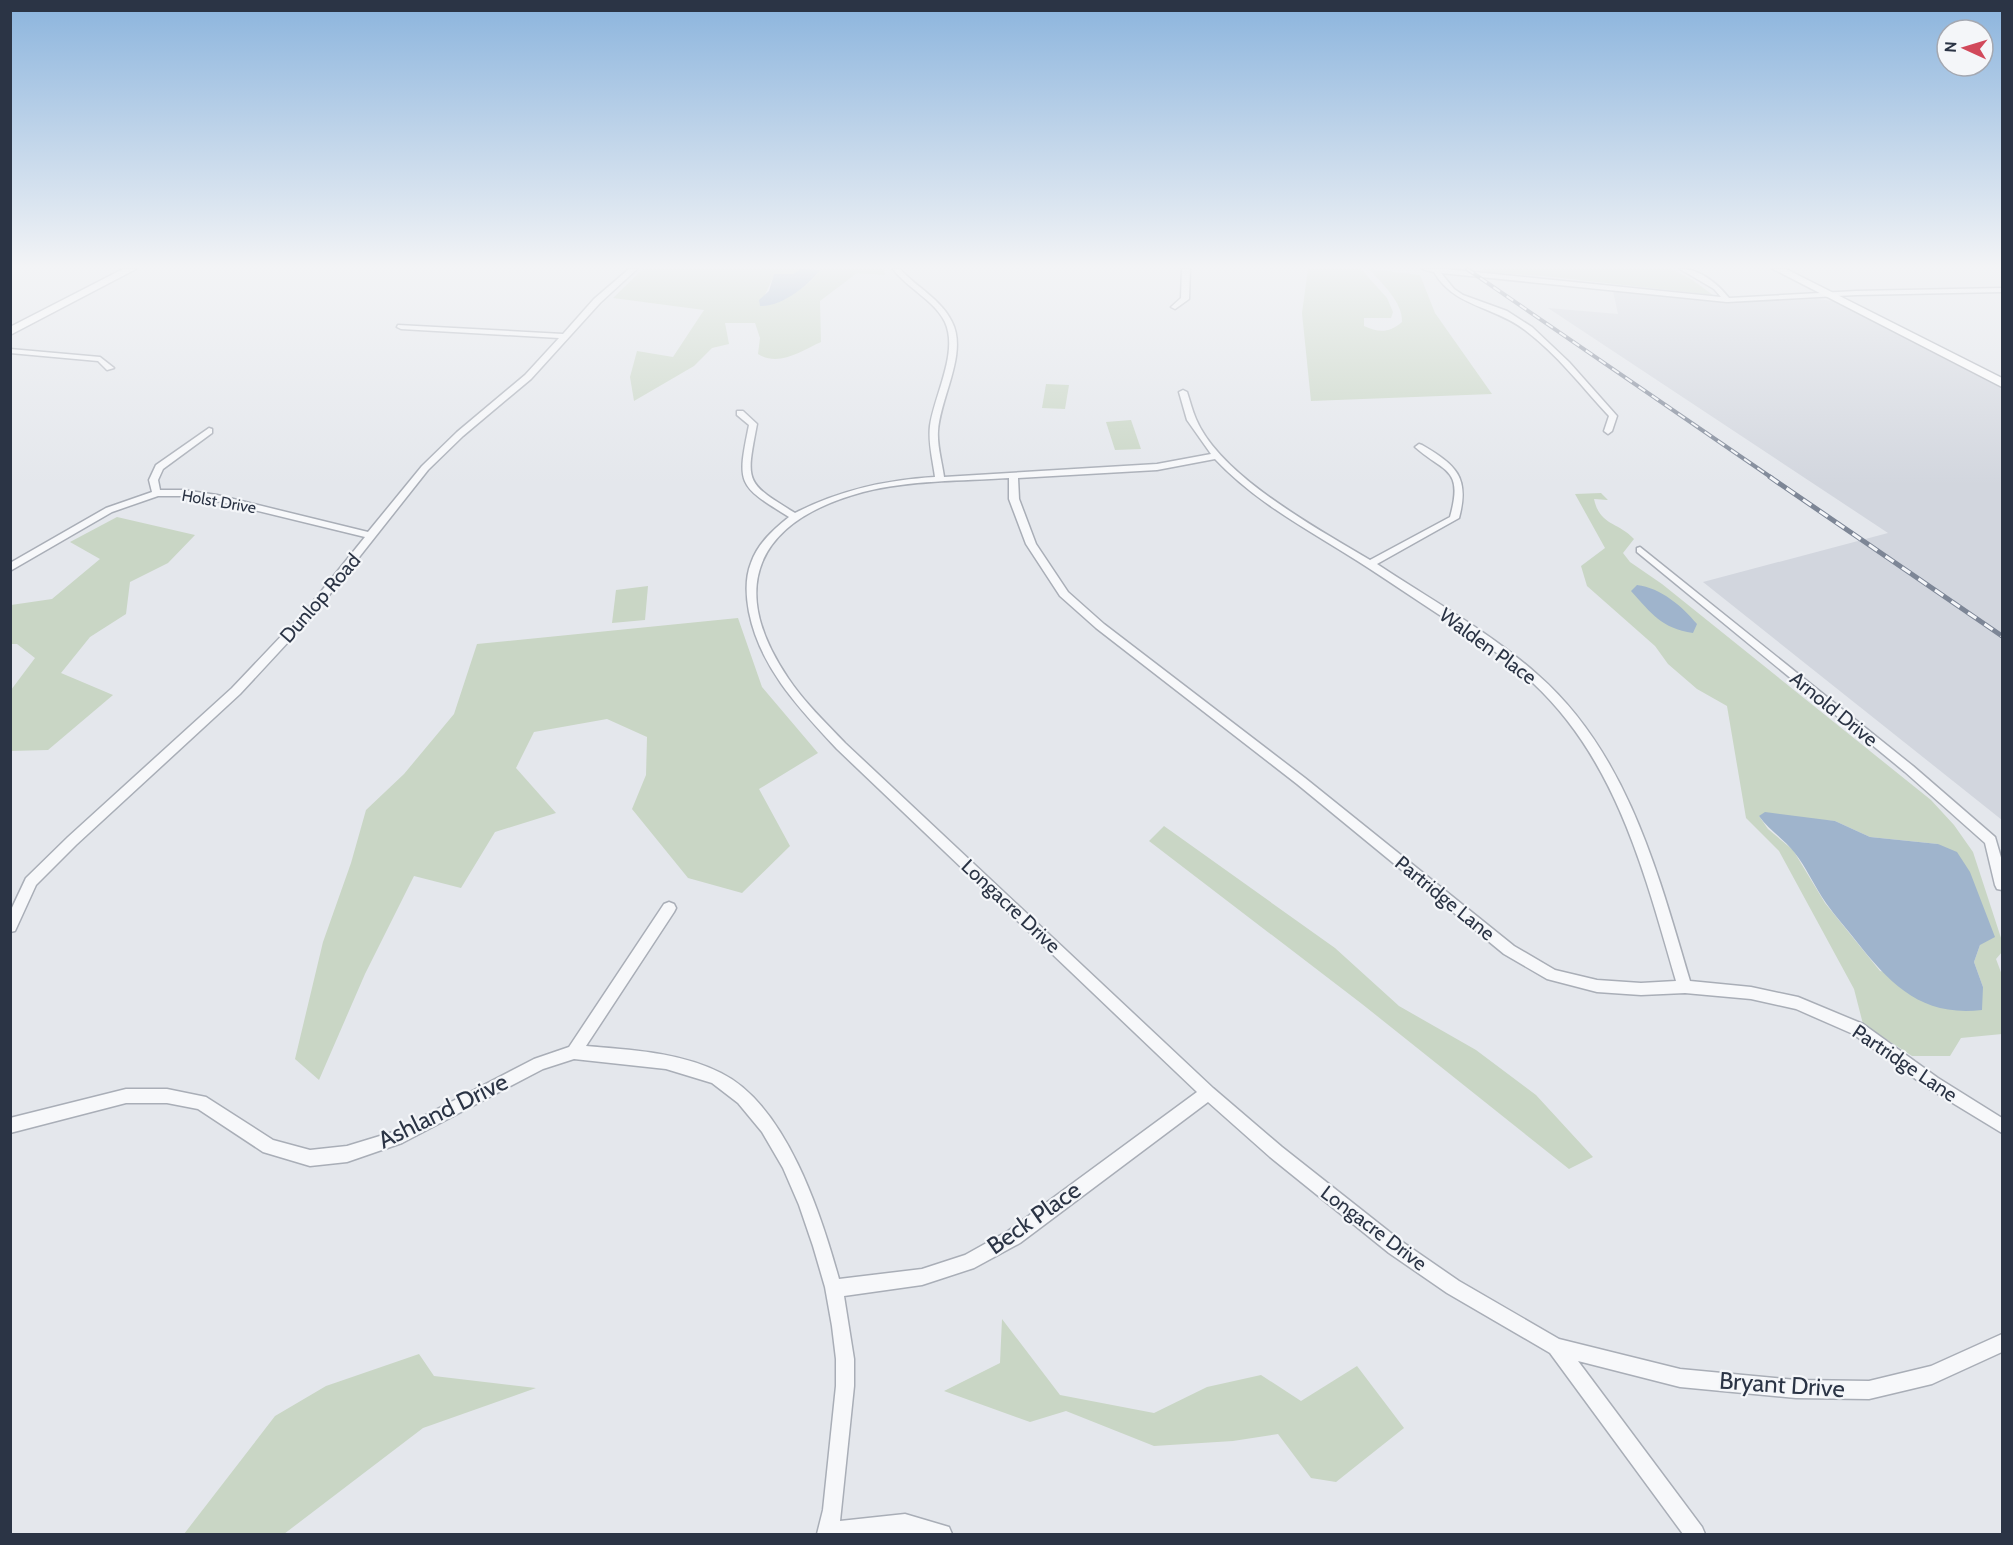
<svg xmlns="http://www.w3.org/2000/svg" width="2013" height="1545" font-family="Cabin,sans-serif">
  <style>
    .built { fill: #d2d6de }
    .green { fill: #c9d6c5; fill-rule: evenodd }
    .water { fill: #9fb4cc }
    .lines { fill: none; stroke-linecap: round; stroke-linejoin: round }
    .street-casing { stroke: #a9aeb7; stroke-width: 3 }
    .secondary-casing { stroke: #a9aeb7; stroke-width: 3 }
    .street { fill: #f7f8fa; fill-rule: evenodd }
    .secondary { fill: #fff; fill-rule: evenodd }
    .rail-far1-casing { stroke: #7d8696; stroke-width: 4 }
    .rail-casing { stroke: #7d8696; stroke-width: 5 }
    .rail-far1 { stroke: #f4f6f9; stroke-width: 2; stroke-dasharray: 8; stroke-linecap: butt }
    .rail { stroke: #f4f6f9; stroke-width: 3; stroke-dasharray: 10; stroke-linecap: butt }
    .labels { text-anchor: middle; stroke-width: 4.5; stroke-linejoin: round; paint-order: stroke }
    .far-street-label { font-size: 16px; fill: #2b3445; stroke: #f4f6f9 }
    .street-label { font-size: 20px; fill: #2b3445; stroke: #f4f6f9 }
    .near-street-label { font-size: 24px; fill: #2b3445; stroke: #f4f6f9 }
  </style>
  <rect width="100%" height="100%" fill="#e4e7ec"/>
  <polygon class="built" points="1613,291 1715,302 1817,299 1833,301 2002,387 2002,820 1703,582 1888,533 1548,308 1618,314"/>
  <g class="green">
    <path d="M643,269H801L793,274L774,275L760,306C776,307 814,284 820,269H884L885,275L857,273L820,301L821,342C801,351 779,367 758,354L760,338L755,323H725L729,344L712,348L694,366L634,401L630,377L637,351L673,357L704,310L613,298Z"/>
    <path d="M1308,269H1361L1387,298L1393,312L1391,318H1364V326C1379,333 1389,333 1402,322C1403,302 1382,284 1369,269L1420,275L1435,313L1492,394L1311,401L1302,313Z"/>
    <polygon points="1481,269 1671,269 1691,279 1713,295 1543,276 1486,272"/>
    <polygon points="1046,384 1069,385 1065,409 1042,408"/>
    <polygon points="1131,420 1141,449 1115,450 1106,422"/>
    <path d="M1601,493L1608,500L1594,499C1600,526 1617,521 1634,539L1623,553L1630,562L1662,584L1931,800L1954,825L1973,852L2002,941V952L1996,959L2002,975V1034L1961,1038L1950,1056H1912L1863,1024L1854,989L1779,851L1746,818L1727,706L1697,689L1668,664L1655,646L1587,586L1581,566L1605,548L1575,494ZM1759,816L1835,821L1870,837L1938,844L1980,945L1974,962L1983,987L1880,971L1825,903L1793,850L1768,829Z"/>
    <polygon points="117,517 195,535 168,563 130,582 126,614 90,637 61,673 113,695 48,750 11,751 11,690 35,658 17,644 11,644 11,605 52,599 100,559 70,542"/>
    <polygon points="648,586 645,620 612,623 616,590"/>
    <polygon points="738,618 762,687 818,753 759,789 790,846 742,893 688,878 632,809 646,775 647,737 607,719 534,732 516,768 556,813 495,832 461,888 414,876 365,974 319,1080 295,1059 323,942 351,863 366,810 404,774 454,714 477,644"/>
    <polygon points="1164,826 1335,948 1399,1006 1476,1050 1536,1095 1593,1157 1569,1169 1362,1004 1149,841"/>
    <polygon points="1002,1319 1060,1395 1154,1413 1207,1387 1261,1375 1301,1401 1357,1366 1404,1428 1336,1482 1311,1478 1278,1434 1233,1441 1154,1446 1066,1411 1030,1422 944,1391 1000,1363"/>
    <polygon points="419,1354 434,1376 536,1388 423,1428 284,1534 184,1534 275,1416 326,1386"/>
  </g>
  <g class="water">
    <path d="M801,269L820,270C808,286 781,307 760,306L759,300L769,291L774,274H793Z"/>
    <path d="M1637,585C1661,588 1682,606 1697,624L1693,633C1661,628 1652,614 1631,591Z"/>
    <path d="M1765,812L1835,821L1870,837L1938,844L1957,852L1970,872L1995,937L1980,945L1974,962L1983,987L1982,1010C1922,1017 1891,985 1857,942C1847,929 1835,916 1826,903C1814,886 1807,868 1794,852C1784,839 1769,830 1759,816Z"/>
  </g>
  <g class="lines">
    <defs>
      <g id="street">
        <polygon points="629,269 637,269 600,303 531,379 463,436 428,470 315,613 240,694 76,845 36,885 15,931 10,932 10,912 26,878 68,837 232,688 307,609 365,537 217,501 183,496 158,496 112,512 10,571 10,563 106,508 152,492 149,480 156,465 209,428 212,429 212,433 163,469 158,480 160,490 183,490 217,495 368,532 422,466 457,432 525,375 559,338 401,329 397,327 398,325 563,334 594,299"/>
        <path d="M893,269H900C916,287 941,299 952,322C968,353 940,398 938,431C937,446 942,462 944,477L1157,464L1211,454L1187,420L1179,392L1183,390L1187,392C1190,401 1192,410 1196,419C1220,476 1318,529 1370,560L1450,517C1464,467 1444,473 1415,447L1419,444L1422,445C1456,465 1470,477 1459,518L1377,564C1431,600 1490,632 1538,675C1627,753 1658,873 1690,981L1751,987L1798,997L1863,1024L1938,1078L2002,1118V1133L1928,1088L1853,1034L1796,1009L1751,999L1685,993L1641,995L1597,992L1547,979L1504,954L1297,784L1096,628L1060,596L1026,544L1009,499V478C961,481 910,480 863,492C759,520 725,585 788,678C804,702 825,722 845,743L1213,1088L1282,1147L1401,1241L1459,1281L1559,1339L1680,1369L1796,1380L1869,1381L1931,1366L2002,1334V1352L1932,1384L1869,1399L1796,1398L1680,1387L1578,1361L1702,1527L1705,1534H1683L1550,1353L1447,1293L1389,1253L1270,1157L1208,1102L1020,1243L974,1268L922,1285L844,1296L854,1359V1386L840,1521L905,1514L949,1527L952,1534H817L823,1510L836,1386V1359L832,1326L825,1287L813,1246L799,1205L783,1168L762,1132L738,1103L712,1083L666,1069L574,1059L543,1069L402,1143L347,1162L310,1166L263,1152L198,1109L167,1103H126L10,1133V1118L126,1089H167L206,1097L273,1140L310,1150L347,1146L393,1132L534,1059L569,1047L664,904L669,902L674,904L676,908L674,912L586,1046C631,1050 680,1052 721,1073C786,1105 821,1214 839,1279L922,1269L965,1255L1008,1231L1197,1092L837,749C800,709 760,668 749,612C746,596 745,578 751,563C758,543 773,530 789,517C737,485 737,484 749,425L737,415V411H743L757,424C746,482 744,482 795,513C840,490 885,480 935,477C933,461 928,443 930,426C934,396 959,352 945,322C934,300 907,288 893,269ZM1215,459C1259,506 1317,534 1370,569C1393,584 1415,599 1438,614C1471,635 1505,656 1533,683C1617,761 1645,875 1676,981L1641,983L1597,980L1555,970L1514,946L1305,778L1104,624L1068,592L1036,544L1019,499L1018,478L1157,470Z"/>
        <polygon points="1182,269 1190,269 1189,299 1175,309 1171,307 1181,298"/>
        <path d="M1422,269H1445L1721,297L1714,289L1680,269C1699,268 1718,284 1729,298L1856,291L2002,288V292L1856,295L1727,302L1441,273L1454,289L1463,295L1507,311L1532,327L1569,362L1617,416L1612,431L1608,434L1604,431L1609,416C1582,387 1557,354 1525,330C1494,306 1454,307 1434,272Z"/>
        <polygon points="10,349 100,357 114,368 107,370 98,361 10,353"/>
        <polygon points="1640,547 1913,766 1995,837 2002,861 2002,890 1997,889 1995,885 1985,843 1905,772 1637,552 1637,548"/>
      </g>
      <g id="secondary">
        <polygon points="123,269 136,269 10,335 10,327"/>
        <polygon points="1773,269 1786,269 2002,378 2002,387"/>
      </g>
    </defs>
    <use href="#street" class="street-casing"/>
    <use href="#secondary" class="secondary-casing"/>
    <use href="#street" class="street"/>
    <use href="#secondary" class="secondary"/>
    <defs>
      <polyline id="rail-far1" points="1467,269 1772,478"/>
      <polyline id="rail" points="1770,477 2002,636"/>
    </defs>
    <use href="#rail-far1" class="rail-far1-casing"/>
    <use href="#rail" class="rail-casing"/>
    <use href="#rail-far1" class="rail-far1"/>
    <use href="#rail" class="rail"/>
  </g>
  <linearGradient id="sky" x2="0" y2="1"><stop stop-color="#8bb4dd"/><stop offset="0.55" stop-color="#f3f4f6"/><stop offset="1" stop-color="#f3f4f6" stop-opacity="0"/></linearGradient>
  <rect width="2013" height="485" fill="url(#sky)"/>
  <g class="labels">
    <g class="far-street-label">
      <text transform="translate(219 501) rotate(10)" y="6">Holst Drive</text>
    </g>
    <g class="street-label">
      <text transform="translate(320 598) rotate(-49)" y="7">Dunlop Road</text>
      <text transform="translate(1488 646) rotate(36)" y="7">Walden Place</text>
      <text transform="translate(1834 709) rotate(39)" y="7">Arnold Drive</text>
      <text transform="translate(1445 898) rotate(39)" y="7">Partridge Lane</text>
      <text transform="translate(1011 906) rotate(43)" y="7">Longacre Drive</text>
      <text transform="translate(1905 1063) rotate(34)" y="7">Partridge Lane</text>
      <text transform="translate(1374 1228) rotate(37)" y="7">Longacre Drive</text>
    </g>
    <g class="near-street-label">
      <text transform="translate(443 1111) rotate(-26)" y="8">Ashland Drive</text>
      <text transform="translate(1034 1218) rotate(-35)" y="8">Beck Place</text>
      <text transform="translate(1782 1385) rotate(4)" y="8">Bryant Drive</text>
    </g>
  </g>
  <rect width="2013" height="1545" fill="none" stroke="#2b3445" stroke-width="24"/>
  <g transform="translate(1965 48) rotate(274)"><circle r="28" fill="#f4f6f9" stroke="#a4a8b1" stroke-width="1.5"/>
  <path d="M0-4.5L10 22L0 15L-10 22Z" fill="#d1495b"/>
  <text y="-9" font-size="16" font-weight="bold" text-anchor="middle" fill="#2b3445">N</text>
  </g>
</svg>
